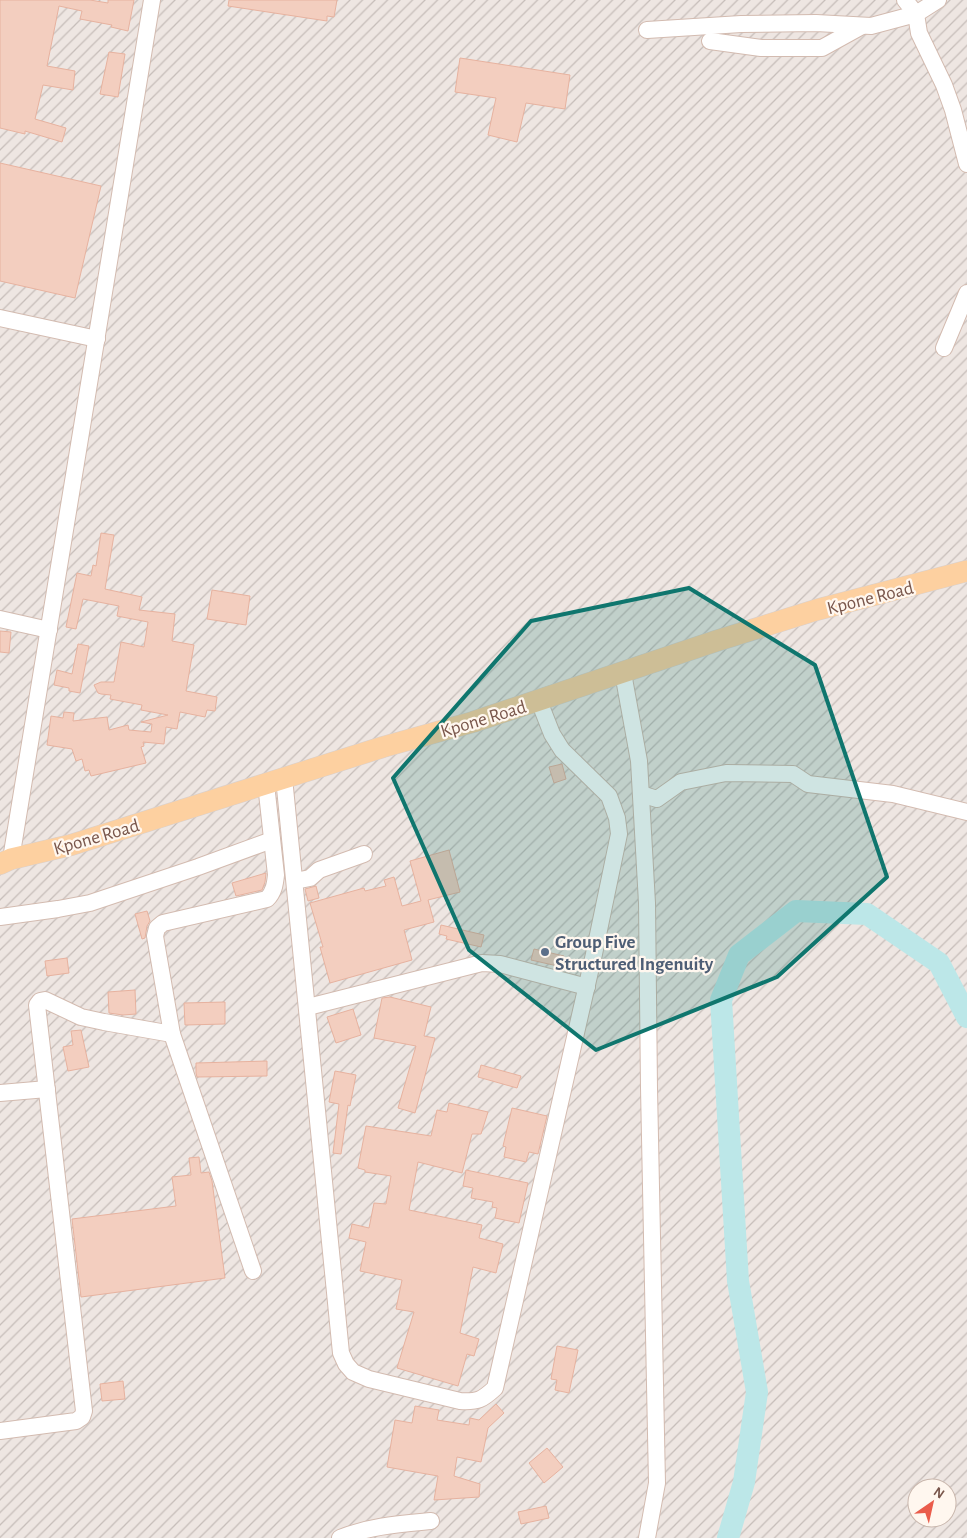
<svg xmlns="http://www.w3.org/2000/svg" width="967" height="1538" font-family="'Alegreya Sans',sans-serif">
  <style>
    .industrial { fill: url(#industrial-furrows); fill-rule: evenodd }
    .lines { fill: none; stroke-linecap: round; stroke-linejoin: round }
    .river { stroke: #bce7e8; stroke-width: 22 }
    .building { fill: #f3cebf; stroke: #e7b29f }
    .minor-casing { stroke: #d3bbb0; stroke-width: 18 }
    .major-casing { stroke: #d9d0cd; stroke-width: 22 }
    .minor { stroke: #fff; stroke-width: 16 }
    .major { stroke: #fdd0a0; stroke-width: 21 }
    .marked { fill: #0f766e; fill-opacity: 0.2; stroke: #0f766e; stroke-width: 4; stroke-linejoin: round }
    .service-dot { fill: #5c6f8a; stroke: #fff7ef; stroke-width: 2 }
    .labels { text-anchor: middle; stroke-width: 4.5; stroke-linejoin: round; paint-order: stroke }
    .street-label { font-size: 19px; fill: #79564b; stroke: #fff7ef }
    .service-label { font-size: 19px; font-weight: bold; fill: #4e5e75; stroke: #fff7ef; text-anchor: start }
  </style>
  <defs>
    <pattern id="industrial-furrows" width="10" height="10" patternUnits="userSpaceOnUse" patternTransform="scale(1.25)"><rect width="10" height="10" fill="#eee6e2"/><path d="M-1 1l2-2M0 10L10 0M9 11l2-2" fill="none" stroke="#c6bdb9"/></pattern>
  </defs>
  <rect width="100%" height="100%" fill="#fdf3e8"/>
  <path class="industrial" d="M0,0H967V1538H0ZM917,1488H947V1518H917Z"/>
  <g class="lines">
    <polyline class="river" points="728,1538 744,1482 757,1392 738,1281 721,1000 739,955 796,911 867,914 939,963 967,1017"/>
  </g>
  <g class="building">
    <polygon points="0,0 90,0 108,3 108,0 134,0 128,31 111,27 112,25 80,19 82,11 59,6 47,66 75,71 73,90 43,85 35,119 66,128 62,142 25,131 25,134 0,128"/>
    <polygon points="229,0 337,0 334,17 327,16 327,21 228,6"/>
    <polygon points="109,52 125,54 118,97 100,94"/>
    <polygon points="460,58 570,75 565,109 526,103 517,142 488,135 496,98 455,92"/>
    <polygon points="0,163 101,186 75,298 0,281"/>
    <polygon points="101,533 114,535 105,589 142,597 139,610 175,614 172,641 194,645 186,691 217,697 215,711 207,710 205,717 180,712 177,729 166,727 164,744 143,742 144,746 141,747 146,763 91,776 89,770 85,771 82,759 76,761 72,749 47,745 51,716 63,718 64,712 74,713 73,721 107,717 109,730 128,725 129,730 151,732 152,724 141,722 168,715 141,710 142,705 110,699 111,695 101,694 98,693 94,685 101,682 114,682 121,642 144,647 148,622 117,616 119,606 83,599 76,629 66,627 77,573 91,576 93,565 96,566"/>
    <polygon points="212,590 250,596 246,625 207,619"/>
    <polygon points="0,631 11,632 9,653 0,652"/>
    <polygon points="78,644 89,646 80,693 69,691 69,688 54,685 57,670 72,674"/>
    <polygon points="562,764 566,779 554,783 549,767"/>
    <polygon points="449,850 460,892 428,900 434,922 404,930 412,960 330,983 320,947 323,947 310,903 364,888 365,891 386,886 384,880 394,877 402,906 421,901 410,861"/>
    <polygon points="266,873 265,882 262,890 236,896 232,883"/>
    <polygon points="316,886 319,898 308,901 305,889"/>
    <polygon points="147,911 150,921 147,926 145,938 142,939 135,914"/>
    <polygon points="441,925 484,935 481,947 446,939 447,936 439,934"/>
    <polygon points="534,949 564,956 562,967 531,960"/>
    <polygon points="67,958 69,973 47,976 45,961"/>
    <polygon points="135,990 136,1014 123,1015 109,1013 108,992"/>
    <polygon points="390,997 431,1007 424,1036 435,1038 415,1113 398,1108 416,1046 374,1038 382,998"/>
    <polygon points="225,1002 225,1024 185,1025 184,1003"/>
    <polygon points="353,1009 361,1035 336,1043 327,1017"/>
    <polygon points="81,1030 89,1067 68,1071 63,1047 73,1045 71,1031"/>
    <polygon points="267,1061 267,1076 197,1077 196,1073 196,1063"/>
    <polygon points="481,1065 521,1076 517,1088 478,1077"/>
    <polygon points="335,1071 356,1075 350,1106 348,1105 341,1154 333,1153 339,1104 329,1102"/>
    <polygon points="449,1103 488,1112 481,1134 472,1134 462,1173 418,1162 409,1210 482,1225 479,1238 503,1244 496,1273 473,1267 460,1333 479,1339 474,1356 467,1354 458,1386 397,1368 414,1312 396,1309 402,1280 360,1271 366,1242 349,1238 352,1224 369,1228 374,1203 386,1204 391,1176 365,1172 365,1170 358,1168 366,1126 431,1136 437,1110 447,1112"/>
    <polygon points="512,1108 547,1116 538,1154 529,1152 526,1162 504,1157 506,1147 503,1146"/>
    <polygon points="199,1157 201,1173 209,1172 212,1181 225,1278 81,1297 72,1219 176,1206 172,1177 191,1175 189,1158"/>
    <polygon points="466,1170 528,1183 519,1223 495,1218 497,1208 492,1207 493,1202 471,1198 473,1188 463,1186"/>
    <polygon points="557,1346 578,1350 569,1393 555,1390 557,1380 551,1379"/>
    <polygon points="123,1381 125,1399 102,1401 100,1384"/>
    <polygon points="496,1404 504,1413 488,1428 481,1462 457,1457 454,1476 480,1484 479,1497 434,1500 438,1476 387,1467 395,1420 412,1423 415,1406 439,1410 437,1420 469,1425 470,1418 479,1420"/>
    <polygon points="547,1448 563,1467 544,1483 529,1463"/>
    <polygon points="546,1506 549,1518 521,1524 518,1512"/>
  </g>
  <g class="lines">
    <defs>
      <g id="minor">
        <polyline points="905,0 916,14 919,33 944,85 953,110 967,164"/>
        <polyline points="647,30 741,24 816,23 871,26 916,14 938,0"/>
        <polyline points="710,41 761,48 822,48 862,26"/>
        <polyline points="0,318 97,339"/>
        <polyline points="944,348 967,293"/>
        <polyline points="0,619 49,630"/>
        <polyline points="623,673 639,761 647,903 649,1088 657,1483 647,1538"/>
        <path d="M284,778L341,1353L346,1364L353,1372L369,1379L460,1401C478,1402 482,1400 495,1388L594,954L619,834L617,818L609,796L562,750L552,734L539,701"/>
        <polyline points="641,794 657,799 681,782 726,773 793,774 808,784 893,794 967,812"/>
        <polyline points="11,859 152,0"/>
        <polyline points="295,881 310,878 319,870 364,854"/>
        <polyline points="0,917 58,909 90,903 198,867 272,840"/>
        <polyline points="308,1007 482,963 500,964 587,987"/>
        <polyline points="0,1093 47,1089"/>
        <path d="M253,1271L172,1034L155,936L157,928L163,923L267,899C274,892 275,884 276,875L266,784"/>
        <polyline points="0,1431 76,1421 82,1417 84,1411 37,1005 40,1001 45,1000 81,1017 104,1022 172,1034"/>
        <path d="M340,1538C370,1526 400,1524 431,1521"/>
      </g>
      <polyline id="major" points="0,864 11,859 71,845 383,747 473,722 716,641 816,610 967,571"/>
    </defs>
    <use href="#minor" class="minor-casing"/>
    <use href="#major" class="major-casing"/>
    <use href="#minor" class="minor"/>
    <use href="#major" class="major"/>
  </g>
  <path class="marked" d="M689,588L815,665L887,877L777,977L596,1050L469,950L393,778L531,621Z"/>
  <circle class="service-dot" cx="545" cy="952" r="5"/>
  <g class="labels">
    <g class="street-label">
      <text transform="translate(870 597) rotate(-14)" y="7">Kpone Road</text>
      <text transform="translate(483 718) rotate(-17)" y="7">Kpone Road</text>
      <text transform="translate(96 836) rotate(-16)" y="7">Kpone Road</text>
    </g>
    <g class="service-label">
      <text x="555" y="948">Group Five<tspan x="555" dy="22">Structured Ingenuity</tspan></text>
    </g>
  </g>
  <g transform="translate(932 1503) rotate(34)"><circle r="24" fill="#fff7ef" stroke="#c9b7ad"/>
  <path d="M0-4L9 19L0 12L-9 19Z" fill="#ea5c4b"/>
  <text y="-8" font-size="14" font-weight="bold" text-anchor="middle" fill="#79564b">N</text>
  </g>
</svg>
